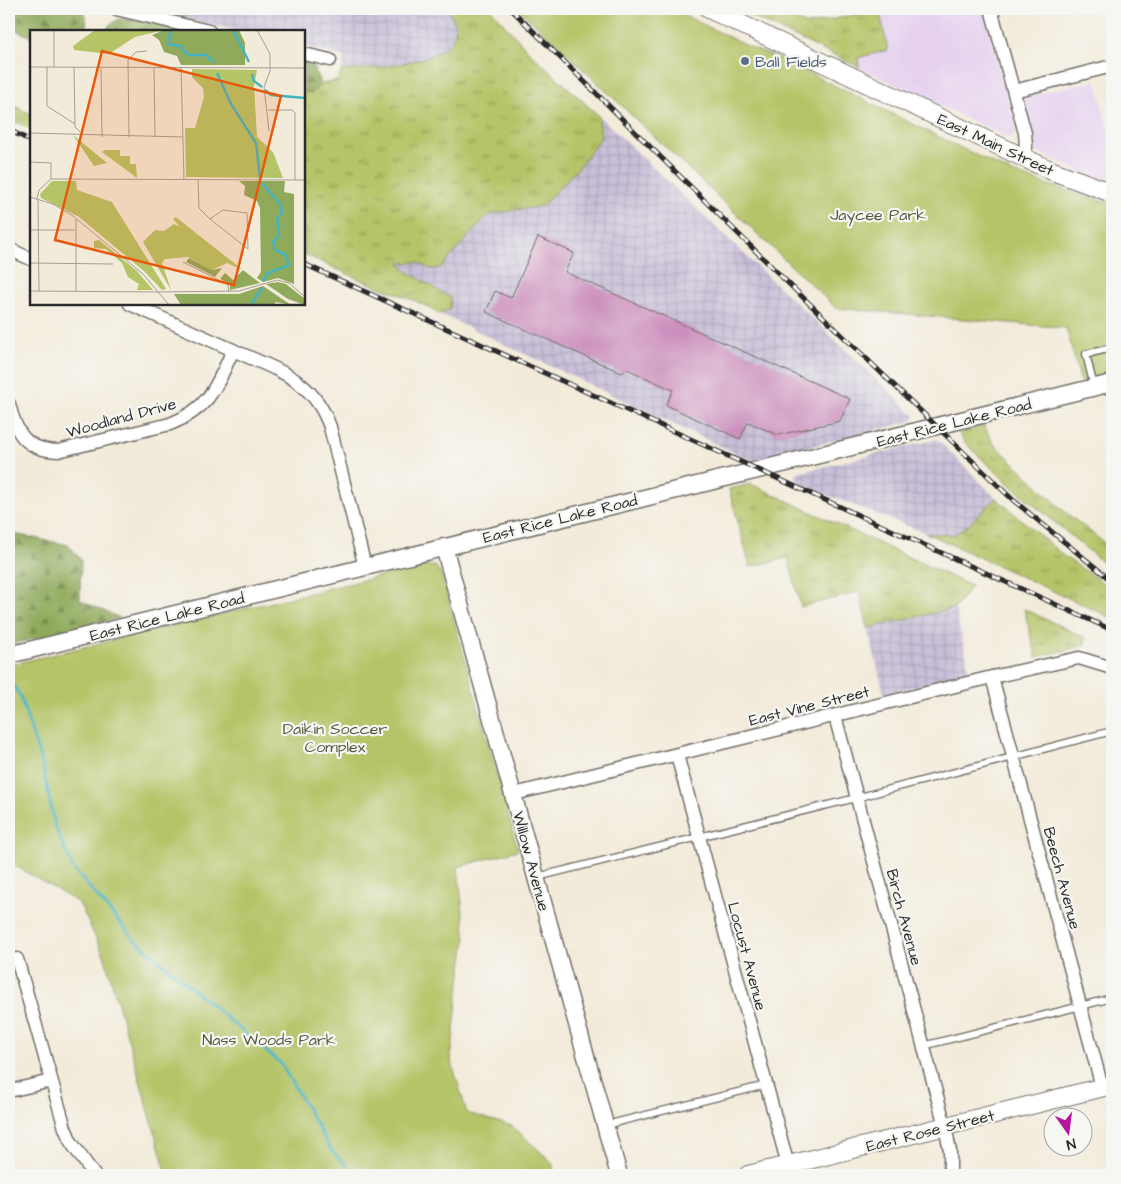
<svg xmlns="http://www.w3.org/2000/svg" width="1121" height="1184" font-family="'Architects Daughter',sans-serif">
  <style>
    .built { fill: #e6d2f0 }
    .industrial { fill: url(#industrial-grid) }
    .grass { fill: url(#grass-tufts); stroke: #707849 }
    .forest { fill: url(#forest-firs); stroke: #5e6a44 }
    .green { fill: #b5c467; stroke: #707849 }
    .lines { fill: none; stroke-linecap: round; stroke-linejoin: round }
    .stream { stroke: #45b4c1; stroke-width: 3 }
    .building { fill: #cc90be }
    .service-casing { stroke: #716e68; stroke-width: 9 }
    .minor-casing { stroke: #716e68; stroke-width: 15 }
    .tertiary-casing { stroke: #716e68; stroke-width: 19 }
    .secondary-casing { stroke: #716e68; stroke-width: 20 }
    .service { stroke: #fff; stroke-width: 6 }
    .minor { stroke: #fff; stroke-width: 12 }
    .tertiary { stroke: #fff; stroke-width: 16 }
    .secondary { stroke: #fff; stroke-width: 18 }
    .rail-casing { stroke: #2b2b2b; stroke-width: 5 }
    .rail { stroke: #f6f6f2; stroke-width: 3; stroke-dasharray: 9; stroke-linecap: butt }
    .service-dot { fill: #5c6f8a; stroke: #f6f6f2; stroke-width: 2 }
    .labels { text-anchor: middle; stroke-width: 4.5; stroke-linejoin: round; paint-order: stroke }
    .service-label { font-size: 16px; fill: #4e5e75; stroke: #f6f6f2; text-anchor: start }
    .street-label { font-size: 16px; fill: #2b2b2b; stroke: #f6f6f2 }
    .park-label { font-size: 16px; fill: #54593d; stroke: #f6f6f2 }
    .inset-river { fill: none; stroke: #45b4c1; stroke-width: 2.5 }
    .inset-road { fill: none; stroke: #a39e94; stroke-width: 1 }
    .view { fill: #e8590c; fill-opacity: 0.15; stroke: #e8590c; stroke-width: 2.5 }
    .inset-edge { fill: none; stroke: #2b2b2b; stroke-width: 2.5 }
  </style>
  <defs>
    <pattern id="industrial-grid" width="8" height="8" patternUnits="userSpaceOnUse" patternTransform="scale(1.25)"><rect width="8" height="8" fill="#c8bfd8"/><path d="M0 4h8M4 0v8" fill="none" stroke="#aca4ba"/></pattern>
    <pattern id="grass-tufts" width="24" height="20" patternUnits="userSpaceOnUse" patternTransform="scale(1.25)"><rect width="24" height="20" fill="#b5c467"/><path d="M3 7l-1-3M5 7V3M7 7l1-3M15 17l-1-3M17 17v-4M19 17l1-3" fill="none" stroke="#939f55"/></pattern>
    <pattern id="forest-firs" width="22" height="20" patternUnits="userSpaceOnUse" patternTransform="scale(1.25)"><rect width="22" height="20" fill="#90aa5c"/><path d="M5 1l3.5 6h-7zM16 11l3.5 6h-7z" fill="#768b4c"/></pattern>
  </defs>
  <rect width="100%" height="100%" fill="#f6f6f2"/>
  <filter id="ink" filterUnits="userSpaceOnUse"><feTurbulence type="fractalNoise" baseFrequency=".02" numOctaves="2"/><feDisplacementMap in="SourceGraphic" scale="10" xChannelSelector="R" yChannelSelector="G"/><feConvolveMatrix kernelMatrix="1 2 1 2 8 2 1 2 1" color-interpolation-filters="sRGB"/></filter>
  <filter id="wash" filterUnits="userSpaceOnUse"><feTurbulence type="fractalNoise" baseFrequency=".0096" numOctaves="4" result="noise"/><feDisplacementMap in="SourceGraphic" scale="20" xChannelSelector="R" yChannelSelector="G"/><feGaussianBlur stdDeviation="1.12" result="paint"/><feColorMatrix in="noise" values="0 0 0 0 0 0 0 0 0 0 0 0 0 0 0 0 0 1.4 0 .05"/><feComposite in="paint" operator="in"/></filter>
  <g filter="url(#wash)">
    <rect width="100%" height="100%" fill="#f3ebda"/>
    <g class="built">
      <polygon points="879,9 983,9 1017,128 1017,132 1012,138 1004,136 859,67 858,58 888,50"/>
      <polygon points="1096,80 1112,145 1112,181 1084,173 1035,151 1022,100 1028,96"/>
    </g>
    <g class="industrial">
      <polygon points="141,9 448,9 456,25 451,43 440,51 413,62 363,70 342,70 344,57 304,46 304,31 239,31"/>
      <polygon points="599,116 915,416 912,421 752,461 440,314 449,309 451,298 405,270 399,263 418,262 430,269 491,214 542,206 579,167 601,138"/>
      <polygon points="937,439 996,498 969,524 954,535 926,533 804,486 795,479 798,473"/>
      <polygon points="955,608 970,673 884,694 868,628"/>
    </g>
    <g class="grass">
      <path d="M448,9H491L529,52L599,116L601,138L579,167L542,206L491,214L484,219L441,268L430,269L418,262L400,263L405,270L451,298L450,309L440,314L416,301L361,280L304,254V92L312,93L321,84L337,81L342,70C367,70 434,63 450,43C454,39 455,30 456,25Z"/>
      <polygon points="735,9 773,9 807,25 879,9 888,50 858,58 859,67"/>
      <polygon points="9,104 31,114 31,129 9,119"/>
      <polygon points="984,426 993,443 1064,511 1112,549 1112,570 1010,485 965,443 959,433"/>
      <polygon points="751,484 971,586 955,608 868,628 859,592 801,607 788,558 750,567 729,489"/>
      <polygon points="996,498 1065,557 1112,589 1112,618 926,533 954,535 969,524"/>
      <polygon points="1024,609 1086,638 1084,646 1036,657"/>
    </g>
    <g class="forest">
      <polygon points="9,9 56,9 85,12 87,26 84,31 31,31 31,37 9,27"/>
      <polygon points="119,19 135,19 186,31 107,31 109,25"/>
      <polygon points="304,62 313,67 321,84 312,93 304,92"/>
      <polygon points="9,533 69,545 81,560 80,600 120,618 9,645"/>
    </g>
    <g class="green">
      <polygon points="519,9 671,9 754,49 787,62 1012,173 1084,196 1112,203 1112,374 1081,382 1066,328 836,308"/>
      <polygon points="422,566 436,566 442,577 518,850 458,867 466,940 457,1001 451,1060 467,1113 512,1126 552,1162 555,1175 167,1175 104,955 79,903 21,869 9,863 9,665"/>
    </g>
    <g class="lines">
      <g class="stream">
        <polyline points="9,679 20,696 43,767 55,827 74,870 134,939 281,1064 332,1151 356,1175"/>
        <polyline points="56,1175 59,1175"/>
      </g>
    </g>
    <g id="blocks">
      <polygon class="building" points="538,237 574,253 565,272 850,399 840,421 778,435 748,422 740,439 666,405 673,390 627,369 622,373 486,312 495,291 511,298"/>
    </g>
  </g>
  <g filter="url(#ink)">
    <use href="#blocks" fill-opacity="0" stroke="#716e68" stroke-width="1"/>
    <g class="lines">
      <defs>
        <g id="service">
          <polyline points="1094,387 1086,354 1112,348"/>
          <polyline points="537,877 856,798 1112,731"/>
          <polyline points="923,1046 1112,998"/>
          <polyline points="606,1125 766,1085"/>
        </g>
        <g id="minor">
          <polyline points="116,9 209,31"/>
          <polyline points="991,9 1025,133 1026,147 1023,157"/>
          <polyline points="304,54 330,60"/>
          <polyline points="1014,91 1112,66"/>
          <polyline points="9,249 31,259"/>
          <path d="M233,350C276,370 313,378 330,427L365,567"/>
          <path d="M9,404C16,433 25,450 58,451L170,424C210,408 216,387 233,350L130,304"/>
          <polyline points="992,677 1102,1087"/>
          <polyline points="835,716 945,1126 950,1151 950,1175"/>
          <polyline points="677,755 788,1165"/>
          <polyline points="514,794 992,677 1079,658 1112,668"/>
          <polyline points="17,959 65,1128 71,1142 94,1175"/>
          <polyline points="9,1091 51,1081"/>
        </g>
        <g id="tertiary">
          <polyline points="444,547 619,1175"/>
          <path d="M9,655C377,564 744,473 1112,383"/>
        </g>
        <g id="secondary">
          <polyline points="709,9 1050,170 1112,193"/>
          <polyline points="748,1175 1112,1085"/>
        </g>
      </defs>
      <use href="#service" class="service-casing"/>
      <use href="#minor" class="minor-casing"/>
      <use href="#tertiary" class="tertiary-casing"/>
      <use href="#secondary" class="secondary-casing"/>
      <use href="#service" class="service"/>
      <use href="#minor" class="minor"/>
      <use href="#tertiary" class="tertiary"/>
      <use href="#secondary" class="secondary"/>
      <defs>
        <g id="rail">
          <polyline points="511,9 786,281 1013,500 1112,581"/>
          <polyline points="9,130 31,141"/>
          <polyline points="304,264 1112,630"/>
        </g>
      </defs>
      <use href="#rail" class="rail-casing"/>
      <use href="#rail" class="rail"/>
    </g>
  </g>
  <circle class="service-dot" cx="745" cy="61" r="5"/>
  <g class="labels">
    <g class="service-label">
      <text x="755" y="67">Ball Fields</text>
    </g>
    <g class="street-label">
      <text transform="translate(996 144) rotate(25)" y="6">East Main Street</text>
      <text transform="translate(121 417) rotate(-15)" y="6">Woodland Drive</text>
      <text transform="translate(954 422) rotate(-14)" y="6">East Rice Lake Road</text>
      <text transform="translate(560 518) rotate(-14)" y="6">East Rice Lake Road</text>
      <text transform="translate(167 616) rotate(-14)" y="6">East Rice Lake Road</text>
      <text transform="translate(809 705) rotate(-14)" y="6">East Vine Street</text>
      <text transform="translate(532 861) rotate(75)" y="6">Willow Avenue</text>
      <text transform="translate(1063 878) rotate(75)" y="6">Beech Avenue</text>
      <text transform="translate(905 917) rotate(75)" y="6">Birch Avenue</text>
      <text transform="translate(748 956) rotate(75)" y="6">Locust Avenue</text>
      <text transform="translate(930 1130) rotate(-14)" y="6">East Rose Street</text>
    </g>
    <g class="park-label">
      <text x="878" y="220">Jaycee Park</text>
      <text x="335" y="734">Daikin Soccer<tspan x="335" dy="18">Complex</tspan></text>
      <text x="269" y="1045">Nass Woods Park</text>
    </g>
  </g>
  <g transform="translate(30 30)">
    <rect width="275" height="275" fill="#f3ebda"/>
    <path d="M65,0H134L105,7L79,24L44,20L43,16ZM43,105L77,133L64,136ZM75,120H90V126H100V134H106L107,148L72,122ZM146,187L157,196L213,240L197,233L182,240L158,227L135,229L132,233L141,260L113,212L125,200L134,201L144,194L150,197L143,189ZM69,210L107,241L123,260H107L109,254L98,247L92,233L76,219L64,218V211Z" fill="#b5c467"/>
    <path d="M134,0H209L215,13V35H151L147,26L134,22L129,10L122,5ZM209,151H255L254,162L264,164V254L248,248L233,252L227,248L231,242L230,178L227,171L214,165L215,156ZM159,228L182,240L192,238L185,247L156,232ZM213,240L230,253L200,260V254L190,249L195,243L203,250ZM248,252L256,254L275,269V275L258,269L236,254ZM233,256L261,275L246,272L243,275H151L144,264H209Z" fill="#90aa5c"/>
    <path d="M162,39L227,40L224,56L227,107L243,122L253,148L156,147L155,98H165L174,67L173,58L162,47ZM22,151H46L47,160L82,172L136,259L132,260L114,241L49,187L11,168L10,164Z" fill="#b5c467"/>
    <path class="inset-river" d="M141,0L138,14L150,16L158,25H176L184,32M203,0L219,32M187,43L201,74L226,113L230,148M222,44L224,51L232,57M235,60L241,65L275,68M231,152L250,174L252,182L247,189L249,206L243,212L246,221L255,224L259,235L238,243L233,251M221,275L232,258"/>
    <path class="inset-road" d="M24,0V37M227,0L240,24V41L234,57L239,101M0,37L275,38M17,37V76L45,94M44,37L45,97L50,102M71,37L72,107M124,37L125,107M151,37L154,150M238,80H262L265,83V150M0,103L153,107M99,107L98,30L106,22L117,21M0,132L21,133V149L9,160L7,169M21,149L275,150M168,150L169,178L180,189M0,167L23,174L43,186L113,244L139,275M8,169L9,261M193,180L217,183L218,219L180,189ZM0,200H45M153,232L198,255L199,262M0,233L83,234M0,261L130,262M46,261V189M130,262L209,261L247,250L259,253L275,267"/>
    <path class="view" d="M72,21L251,66L204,255L25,210Z"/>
    <rect width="275" height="275" class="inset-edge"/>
  </g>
  <rect width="1121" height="1184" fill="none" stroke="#f6f6f2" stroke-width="30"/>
  <g transform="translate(1068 1132) rotate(166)"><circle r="24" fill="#f6f6f2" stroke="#a5a5a2"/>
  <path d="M0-4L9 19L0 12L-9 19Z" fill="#b5179e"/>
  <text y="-8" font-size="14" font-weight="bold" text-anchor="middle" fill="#2b2b2b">N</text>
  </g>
</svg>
